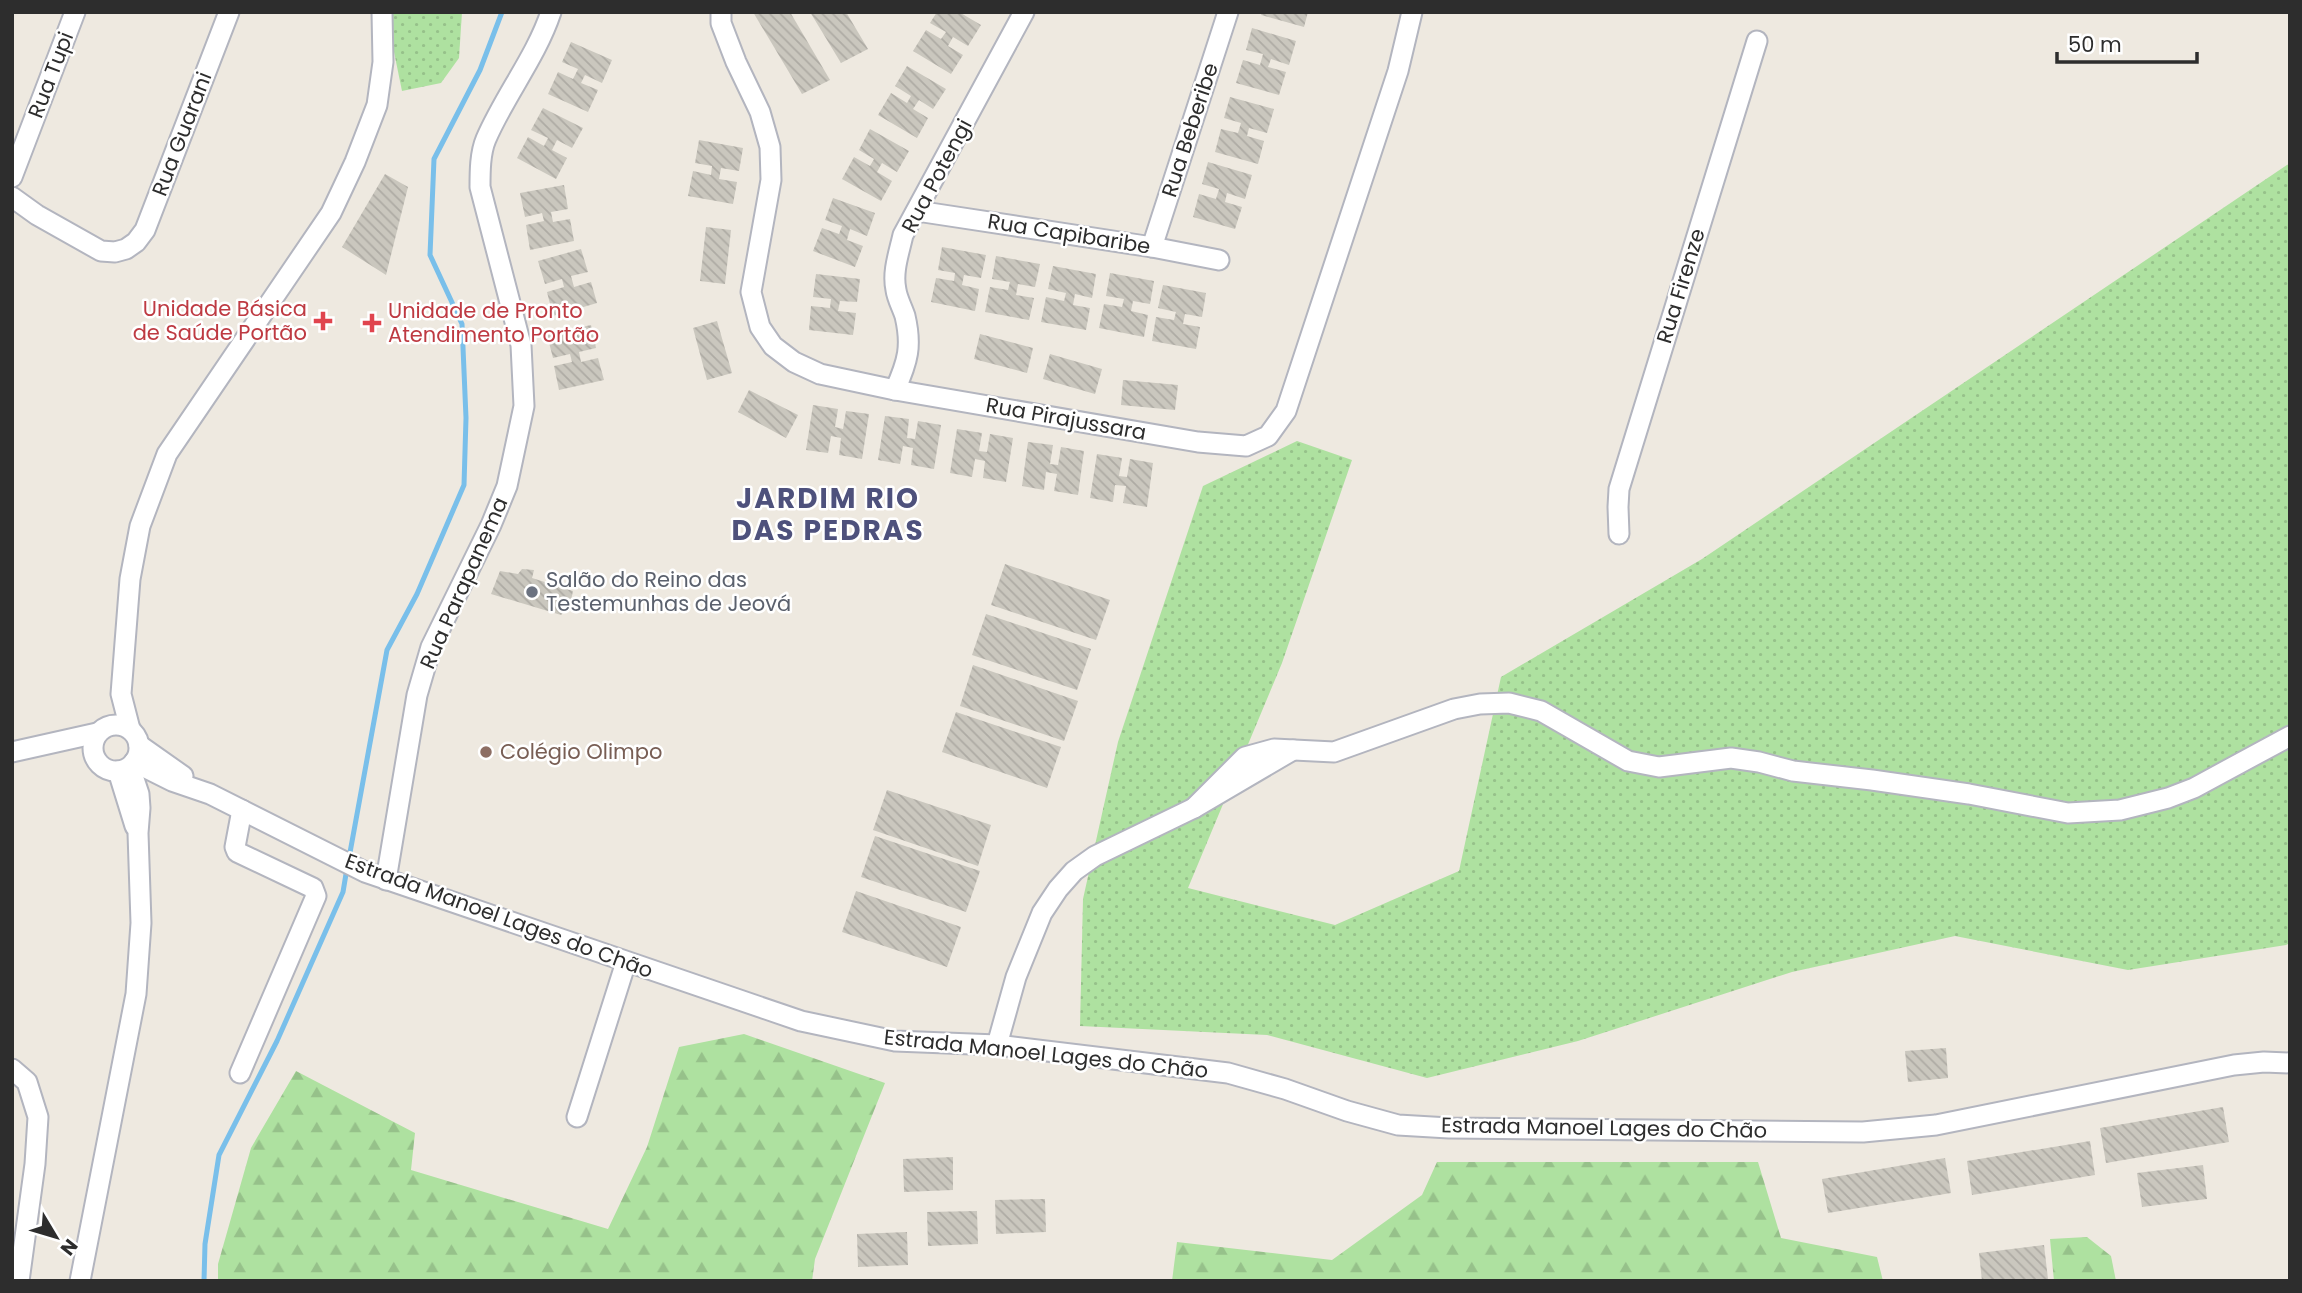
<svg xmlns="http://www.w3.org/2000/svg" width="2302" height="1293" font-family="Poppins,sans-serif">
  <style>
    .green { fill: url(#green-dots) }
    .forest { fill: url(#forest-firs) }
    .lines { fill: none; stroke-linecap: round; stroke-linejoin: round }
    .stream { stroke: #79bfea; stroke-width: 5 }
    .building { fill: url(#building-back-hatch) }
    .minor-casing { stroke: #b3b5bf; stroke-width: 23 }
    .minor { stroke: #fff; stroke-width: 19 }
    .health-dot { fill: #e0444e; stroke: #fff; stroke-width: 2.5 }
    .worship-dot { fill: #6b7280; stroke: #fff; stroke-width: 2.5 }
    .education-dot { fill: #8d6e63; stroke: #fff; stroke-width: 2.5 }
    .labels { text-anchor: middle; stroke-width: 5; stroke-linejoin: round; paint-order: stroke }
    .street-label { font-size: 21px; fill: #2d2d2d; stroke: #fff }
    .health-label { font-size: 21px; fill: #be3a42; stroke: #fff; text-anchor: end }
    .worship-label { font-size: 21px; fill: #5b616d; stroke: #fff; text-anchor: start }
    .education-label { font-size: 21px; fill: #785e54; stroke: #fff; text-anchor: start }
    .district-label { font-size: 28px; font-weight: bold; letter-spacing: 2px; fill: #4e517c; stroke: #fff }
  </style>
  <defs>
    <pattern id="green-dots" width="8" height="8" patternUnits="userSpaceOnUse" patternTransform="scale(1.75)"><rect width="8" height="8" fill="#aee1a0"/><path d="M2 2h.1M6 6h.1" fill="none" stroke="#96c18a" stroke-width="1.8" stroke-linecap="round"/></pattern>
    <pattern id="forest-firs" width="22" height="20" patternUnits="userSpaceOnUse" patternTransform="scale(1.75)"><rect width="22" height="20" fill="#aee1a0"/><path d="M5 1l3.5 6h-7zM16 11l3.5 6h-7z" fill="#96c18a"/></pattern>
    <pattern id="building-back-hatch" width="6" height="6" patternUnits="userSpaceOnUse" patternTransform="scale(1.75)"><rect width="6" height="6" fill="#cac7be"/><path d="M-1 5l2 2M0 0l6 6M5-1l2 2" fill="none" stroke="#aeaba4"/></pattern>
  </defs>
  <rect width="100%" height="100%" fill="#eee9e0"/>
  <g class="green">
    <polygon points="392,12 462,12 459,58 441,83 402,91 394,52"/>
    <polygon points="2290,163 2290,943 2286,945 2128,970 1955,936 1792,972 1578,1041 1427,1078 1267,1035 1080,1026 1083,899 1118,742 1203,486 1297,441 1352,460 1282,663 1188,888 1335,925 1459,871 1501,677 1702,559"/>
  </g>
  <g class="forest">
    <polygon points="744,1034 885,1083 815,1259 812,1281 218,1281 218,1264 251,1148 296,1071 415,1133 411,1170 608,1229 647,1147 679,1047"/>
    <polygon points="1437,1162 1758,1162 1781,1238 1877,1257 1883,1281 1172,1281 1177,1242 1332,1260 1422,1195"/>
    <polygon points="2087,1237 2111,1256 2116,1281 2054,1281 2050,1239"/>
  </g>
  <g class="lines">
    <g class="stream">
      <polyline points="349,858 387,650 417,594 464,485 466,418 462,324 430,255 434,159 480,70 502,12"/>
      <polyline points="204,1281 205,1244 219,1155 277,1041 343,892 347,868"/>
    </g>
  </g>
  <g class="building">
    <polygon points="753,12 790,12 830,80 802,94"/>
    <polygon points="810,12 846,12 868,49 841,63"/>
    <polygon points="937,12 959,12 981,25 968,46 953,37 948,46 963,55 951,74 913,51 926,30 941,39 946,32 930,23"/>
    <polygon points="1262,12 1308,12 1304,27 1261,15"/>
    <polygon points="1252,28 1296,41 1289,65 1271,59 1268,67 1286,72 1279,95 1236,83 1243,60 1260,65 1263,54 1246,50"/>
    <polygon points="571,42 612,60 602,83 585,75 581,83 598,90 588,112 548,94 558,72 573,79 578,69 562,62"/>
    <polygon points="907,66 946,89 933,109 919,100 913,109 928,118 917,138 878,115 891,93 907,103 911,96 895,86"/>
    <polygon points="1230,97 1274,109 1267,133 1249,128 1247,136 1264,141 1258,164 1215,152 1221,129 1238,133 1241,123 1224,118"/>
    <polygon points="543,108 583,128 572,148 557,140 552,150 567,158 556,179 517,158 528,137 544,146 548,138 531,130"/>
    <polygon points="870,129 909,151 897,172 882,163 877,172 892,181 881,201 842,179 854,157 870,166 874,159 859,150"/>
    <polygon points="699,140 743,148 739,171 721,168 719,179 737,182 733,204 688,196 693,171 711,175 712,166 695,163"/>
    <polygon points="1208,162 1252,175 1245,199 1227,193 1225,202 1242,207 1235,229 1193,217 1199,194 1216,199 1219,189 1202,184"/>
    <polygon points="385,174 408,187 386,275 342,247"/>
    <polygon points="564,185 568,209 551,212 553,222 570,219 574,241 530,250 526,225 544,221 542,213 525,217 520,193"/>
    <polygon points="833,198 875,213 867,236 850,229 847,240 863,246 855,267 813,251 822,228 839,234 842,226 825,220"/>
    <polygon points="706,227 731,230 725,284 700,281"/>
    <polygon points="942,247 986,255 981,278 964,275 962,285 979,289 975,311 931,302 936,278 954,281 955,273 938,270"/>
    <polygon points="581,249 588,272 571,276 574,287 591,282 597,303 553,316 547,292 564,287 562,279 545,284 538,261"/>
    <polygon points="996,256 1040,264 1035,287 1018,284 1016,295 1034,298 1029,320 985,312 990,287 1008,290 1010,282 992,279"/>
    <polygon points="1053,266 1096,274 1092,298 1075,294 1073,305 1090,308 1086,330 1041,322 1046,297 1064,301 1066,293 1048,289"/>
    <polygon points="1110,273 1154,281 1150,304 1133,301 1131,311 1148,315 1144,337 1099,328 1104,304 1122,307 1124,299 1106,296"/>
    <polygon points="816,274 860,279 857,302 840,301 838,311 856,313 853,335 809,330 811,306 830,308 831,299 813,297"/>
    <polygon points="1163,285 1206,293 1202,317 1185,314 1183,324 1200,327 1196,349 1152,341 1156,317 1174,320 1176,312 1158,308"/>
    <polygon points="717,321 732,373 707,380 693,328"/>
    <polygon points="591,325 596,348 579,352 581,362 598,358 604,380 559,390 554,366 572,362 570,354 553,358 547,335"/>
    <polygon points="980,334 1033,348 1027,373 974,359"/>
    <polygon points="1050,354 1102,369 1095,394 1043,379"/>
    <polygon points="1123,380 1178,385 1175,410 1121,405"/>
    <polygon points="749,390 798,415 786,438 738,412"/>
    <polygon points="813,405 838,409 835,427 843,429 846,411 869,414 862,459 839,455 841,438 831,436 828,453 806,450"/>
    <polygon points="885,416 909,419 907,438 915,439 918,421 941,425 934,469 911,465 913,448 903,446 900,464 878,460"/>
    <polygon points="957,429 982,433 979,451 987,452 990,434 1013,438 1006,482 983,478 985,461 975,459 972,477 950,473"/>
    <polygon points="1028,442 1053,445 1050,464 1058,465 1061,447 1084,451 1078,495 1054,491 1057,474 1046,472 1044,490 1022,486"/>
    <polygon points="1097,454 1122,458 1119,476 1127,477 1130,459 1153,463 1147,507 1123,503 1126,486 1115,485 1113,502 1090,498"/>
    <polygon points="1005,564 1110,600 1096,640 991,605"/>
    <polygon points="522,569 534,570 532,578 573,591 570,605 561,615 491,594 500,571 518,574"/>
    <polygon points="986,614 1091,649 1077,690 972,655"/>
    <polygon points="973,665 1078,701 1064,741 960,706"/>
    <polygon points="956,712 1061,747 1047,788 942,752"/>
    <polygon points="887,790 991,825 978,866 873,830"/>
    <polygon points="875,836 980,871 966,912 861,877"/>
    <polygon points="856,891 961,927 947,967 842,932"/>
    <polygon points="1946,1048 1948,1078 1908,1082 1905,1051"/>
    <polygon points="2223,1107 2229,1142 2106,1163 2100,1128"/>
    <polygon points="2090,1141 2095,1175 1972,1195 1967,1161"/>
    <polygon points="953,1157 953,1190 904,1192 903,1159"/>
    <polygon points="1945,1158 1951,1193 1828,1213 1822,1179"/>
    <polygon points="2203,1165 2207,1199 2142,1207 2137,1173"/>
    <polygon points="1045,1199 1046,1232 996,1234 995,1200"/>
    <polygon points="977,1211 978,1244 928,1246 927,1212"/>
    <polygon points="907,1232 908,1265 858,1267 857,1234"/>
    <polygon points="2044,1245 2048,1279 1982,1281 1979,1253"/>
  </g>
  <g class="lines">
    <defs>
      <g id="minor">
        <polyline points="721,12 721,23 736,62 760,112 770,147 771,180 751,292 760,327 773,346 794,362 820,374 895,390 1198,442 1246,446 1268,436 1286,411 1398,71 1412,12"/>
        <polyline points="12,177 75,12"/>
        <polyline points="12,197 37,215 101,251 115,252 126,249 136,242 145,230 229,12"/>
        <polyline points="917,211 1152,247 1219,260"/>
        <polyline points="1152,247 1228,12"/>
        <path d="M895,390C908,361 912,346 905,316C902,307 897,298 896,290C892,272 899,253 903,235L1024,12"/>
        <polyline points="1619,534 1618,507 1619,489 1757,41"/>
        <circle cx="116" cy="748" r="23"/>
        <polyline points="130,729 121,694 130,579 140,526 167,454 331,213 355,162 377,105 383,62 382,12"/>
        <polyline points="139,745 183,776"/>
        <polyline points="12,752 97,733"/>
        <polyline points="134,762 172,781 210,794 365,872 801,1021 895,1041 997,1045 1228,1073 1285,1089 1347,1111 1398,1125 1449,1128 1863,1132 1936,1125 2234,1065 2264,1062 2290,1063"/>
        <polyline points="118,771 135,826"/>
        <polyline points="1194,808 1245,757 1274,749 1334,752 1454,709 1480,704 1509,703 1541,711 1628,761 1659,767 1731,758 1759,762 1793,771 1872,780 1969,794 2068,813 2120,810 2168,798 2194,788 2290,736"/>
        <path d="M386,880L417,695L431,647L491,525L507,486L524,406L521,345L480,187C480,172 480,153 486,139C505,95 536,57 551,12"/>
        <polyline points="997,1045 1016,977 1042,913 1058,889 1074,871 1095,856 1194,808 1293,750"/>
        <polyline points="12,1069 27,1082 38,1117 35,1164 19,1281"/>
        <polyline points="240,1073 316,896 313,888 237,852 235,847 242,810"/>
        <polyline points="577,1117 626,962"/>
        <polyline points="80,1281 136,994 141,923 138,833 140,808 139,794 130,767"/>
      </g>
    </defs>
    <use href="#minor" class="minor-casing"/>
    <use href="#minor" class="minor"/>
  </g>
  <g class="health-dot">
    <path d="M319.5 310.5h7v7h7v7h-7v7h-7v-7h-7v-7h7z"/>
    <path d="M368.5 312.5h7v7h7v7h-7v7h-7v-7h-7v-7h7z"/>
  </g>
  <circle class="worship-dot" cx="532" cy="592" r="7"/>
  <circle class="education-dot" cx="486" cy="752" r="7"/>
  <g class="labels">
    <g class="street-label">
      <text transform="translate(51 75) rotate(-69)" y="7">Rua Tupi</text>
      <text transform="translate(1190 130) rotate(-72)" y="7">Rua Beberibe</text>
      <text transform="translate(182 134) rotate(-69)" y="7">Rua Guarani</text>
      <text transform="translate(937 176) rotate(-62)" y="7">Rua Potengi</text>
      <text transform="translate(1069 234) rotate(9)" y="7">Rua Capibaribe</text>
      <text transform="translate(1681 286) rotate(-73)" y="7">Rua Firenze</text>
      <text transform="translate(1066 419) rotate(10)" y="7">Rua Pirajussara</text>
      <text transform="translate(464 583) rotate(-66)" y="7">Rua Parapanema</text>
      <text transform="translate(499 916) rotate(20)" y="7">Estrada Manoel Lages do Chão</text>
      <text transform="translate(1046 1054) rotate(6)" y="7">Estrada Manoel Lages do Chão</text>
      <text transform="translate(1604 1128) rotate(1)" y="7">Estrada Manoel Lages do Chão</text>
    </g>
    <g class="health-label">
      <text x="307" y="316">Unidade Básica<tspan x="307" dy="24">de Saúde Portão</tspan></text>
      <text x="388" y="318" text-anchor="start">Unidade de Pronto<tspan x="388" dy="24">Atendimento Portão</tspan></text>
    </g>
    <g class="worship-label">
      <text x="546" y="587">Salão do Reino das<tspan x="546" dy="24">Testemunhas de Jeová</tspan></text>
    </g>
    <g class="education-label">
      <text x="500" y="759">Colégio Olimpo</text>
    </g>
    <g class="district-label">
      <text x="828" y="508">JARDIM RIO<tspan x="828" dy="32">DAS PEDRAS</tspan></text>
    </g>
  </g>
  <rect width="2302" height="1293" fill="none" stroke="#2d2d2d" stroke-width="28"/>
  <g transform="translate(56 1237) rotate(128)" stroke="#ffffff" stroke-width="5" paint-order="stroke">
  <path d="M0-5L12 26L0 18L-12 26Z" fill="#2d2d2d"/>
  <text y="-10" font-size="19" font-weight="bold" text-anchor="middle" fill="#2d2d2d">N</text>
  </g>
  <path d="M2057 52v10h140v-10" fill="none" stroke="#2d2d2d" stroke-width="3.5"/>
  <text x="2068" y="52" font-size="21" fill="#2d2d2d" stroke="#ffffff" stroke-width="5" paint-order="stroke">50 m</text>
</svg>
